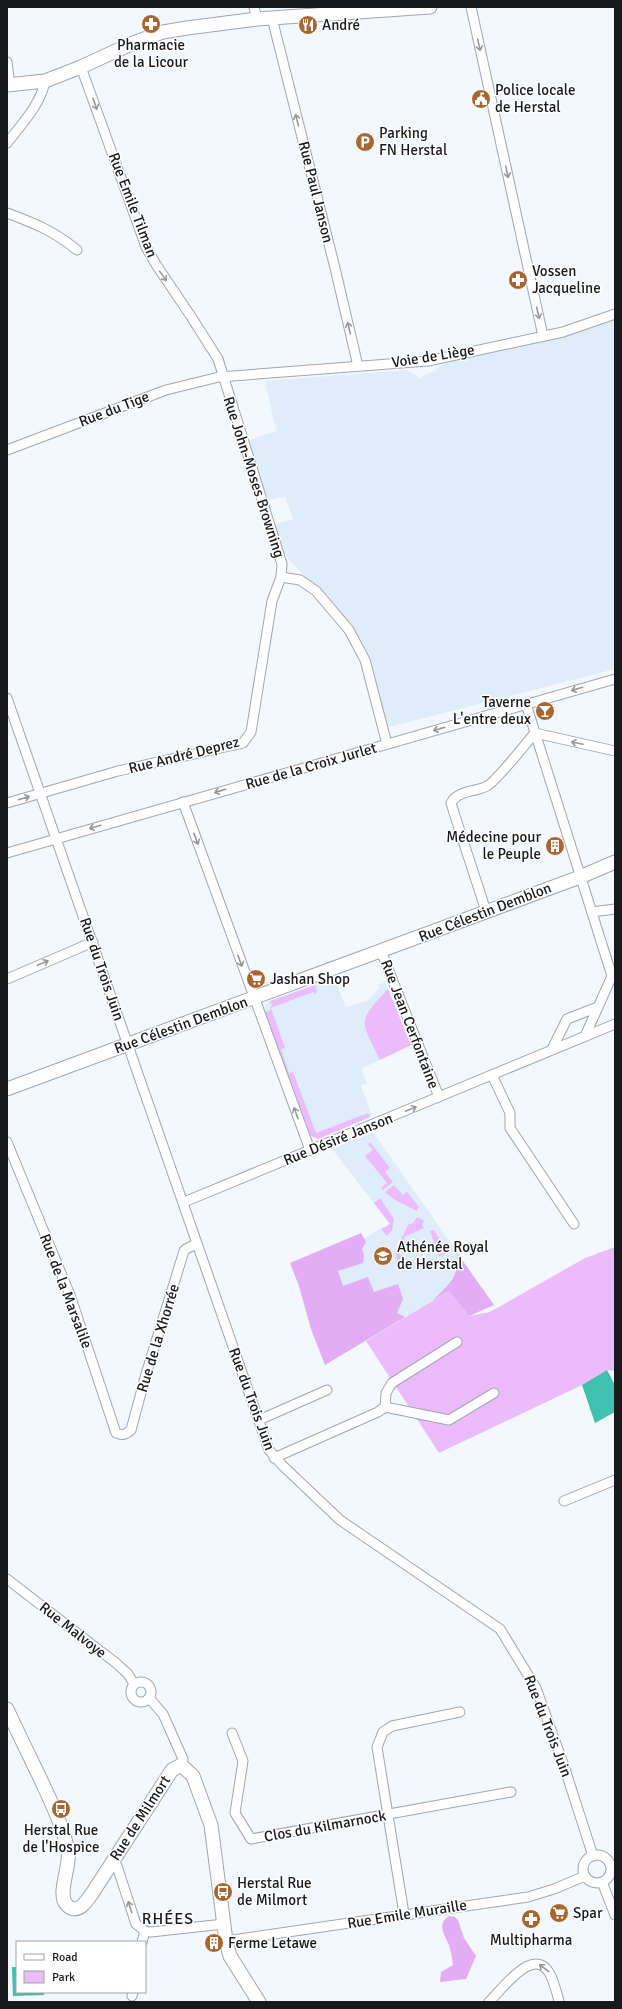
<svg xmlns="http://www.w3.org/2000/svg" width="622" height="2009" font-family="Signika,sans-serif">
  <style>
    .built { fill: #dfecfa }
    .green { fill: #ecbbfd }
    .forest { fill: #e2adf5 }
    .water { fill: #3fc1b1 }
    .lines { fill: none; stroke-linecap: round; stroke-linejoin: round }
    .street-casing { stroke: #9fa6ad; stroke-width: 11 }
    .secondary-casing { stroke: #9fa6ad; stroke-width: 15 }
    .street { stroke: #fff; stroke-width: 9 }
    .secondary { stroke: #fff; stroke-width: 13 }
    .oneway { stroke: #979899 }
    .labels { text-anchor: middle; stroke-width: 3; stroke-linejoin: round; paint-order: stroke }
    .poi-label { font-size: 15px; fill: #17191c; stroke: #fff; text-anchor: start }
    .street-label { font-size: 15px; fill: #17191c; stroke: #fff }
    .neighbourhood-label { font-size: 16px; letter-spacing: 1px; fill: #17191c; stroke: #fff }
  </style>
  <rect width="100%" height="100%" fill="#f2f8fe"/>
  <g class="built">
    <polygon points="615,319 615,669 385,728 367,652 352,625 290,561 281,546 274,525 293,519 285,496 266,501 246,441 276,431 265,381 406,370 418,376 419,379 426,374 436,371 437,368 448,362 582,331"/>
    <polygon points="334,978 346,1007 367,1001 380,988 378,985 385,982 411,1045 361,1069 367,1083 361,1086 372,1116 318,1139 311,1136 264,1009 267,1002"/>
    <polygon points="373,1132 494,1305 469,1316 449,1291 325,1365 311,1329 299,1286 290,1263 343,1241 346,1248 390,1224 332,1149"/>
  </g>
  <g class="green">
    <polygon points="315,985 317,992 314,994 313,992 271,1008 285,1048 281,1049 289,1073 293,1072 316,1133 368,1113 370,1117 318,1139 311,1136 265,1012 271,1010 270,1007 272,1006 270,1001"/>
    <path d="M388,989L411,1045L380,1060C361,1020 356,1023 388,989Z"/>
    <polygon points="370,1142 390,1168 385,1172 393,1182 383,1190 381,1188 387,1183 365,1156 373,1150 368,1144"/>
    <polygon points="394,1185 403,1195 407,1192 419,1207 417,1211 395,1200 385,1192"/>
    <polygon points="380,1198 394,1219 392,1230 387,1236 381,1229 390,1224 374,1203"/>
    <polygon points="417,1217 424,1221 422,1224 424,1228 404,1237 406,1244 399,1250 401,1258 397,1260 395,1253 408,1225 413,1223"/>
    <polygon points="434,1230 445,1248 443,1255 439,1256 430,1231"/>
    <polygon points="615,1247 615,1371 607,1370 582,1385 439,1453 366,1341 449,1291 469,1316 490,1312 585,1258"/>
  </g>
  <g class="forest">
    <polygon points="361,1233 366,1242 362,1249 364,1255 363,1263 338,1271 343,1286 368,1277 374,1292 398,1284 403,1299 397,1313 405,1317 325,1365 311,1329 299,1286 290,1263"/>
    <path d="M457,1253L494,1305L469,1316L449,1291L433,1300C449,1284 460,1277 457,1253Z"/>
    <path d="M449,1916L455,1917L458,1920L464,1938L476,1956L466,1979L440,1982L441,1972L453,1965C452,1958 451,1952 449,1945C445,1935 436,1924 449,1916Z"/>
  </g>
  <g class="water">
    <polygon points="607,1370 615,1385 615,1412 595,1423 582,1385"/>
    <polygon points="12,1967 17,1967 17,1992 44,1992 44,1995 13,1996"/>
  </g>
  <g class="lines">
    <defs>
      <g id="street">
        <polyline points="254,7 257,19"/>
        <polyline points="471,7 543,336"/>
        <polyline points="272,18 335,268 358,366"/>
        <polyline points="7,62 10,85"/>
        <path d="M7,143C21,125 41,104 45,81"/>
        <path d="M7,213C34,223 54,231 77,250"/>
        <polyline points="7,450 166,390 219,377 428,361 563,332 615,314"/>
        <polyline points="281,577 300,580 316,591 349,630 365,660 387,744"/>
        <polyline points="7,698 269,1450 282,1465 340,1520 500,1629 536,1688 563,1763 593,1856"/>
        <polyline points="526,704 612,976"/>
        <polyline points="183,802 310,1150"/>
        <polyline points="7,803 118,771 243,743 251,732 272,601 281,577 282,564 218,359 192,318 157,266 146,247 81,67"/>
        <polyline points="7,853 615,679"/>
        <path d="M486,911L455,816L451,803C458,790 476,792 487,786C496,782 526,743 535,733L615,751"/>
        <polyline points="592,912 615,909"/>
        <polyline points="381,951 439,1097"/>
        <polyline points="7,979 93,942"/>
        <polyline points="585,1036 612,976"/>
        <polyline points="552,1049 567,1019 598,1007"/>
        <polyline points="492,1075 510,1113 510,1128 574,1224"/>
        <path d="M7,1142L70,1295L116,1433C123,1436 126,1434 131,1430L146,1374L184,1251L186,1249L196,1244"/>
        <polyline points="184,1202 615,1024"/>
        <polyline points="385,1407 386,1393 392,1383 457,1342"/>
        <polyline points="259,1420 327,1390"/>
        <polyline points="274,1458 378,1412 385,1407 449,1420 494,1393"/>
        <polyline points="564,1501 615,1480"/>
        <polyline points="7,1579 116,1663 128,1674 134,1684"/>
        <circle cx="141" cy="1692" r="10"/>
        <polyline points="149,1698 163,1714 183,1759"/>
        <polyline points="232,1733 243,1761 235,1813 251,1839 511,1792"/>
        <circle cx="597" cy="1869" r="14"/>
        <polyline points="113,1860 117,1866 136,1924 145,1931 151,1932 224,1924"/>
        <polyline points="602,1882 615,1915"/>
        <polyline points="404,1914 377,1747 383,1732 392,1726 460,1712"/>
        <polyline points="226,1941 528,1897 554,1889 585,1876"/>
        <polyline points="142,1942 145,1931"/>
        <polyline points="132,1996 133,1992"/>
        <path d="M489,2002C505,1986 538,1939 553,1981C555,1988 558,1995 559,2002"/>
      </g>
      <g id="secondary">
        <polyline points="7,85 45,81 81,67 133,43 163,32 187,28 257,19 430,7"/>
        <polyline points="7,1089 580,877 615,862"/>
        <path d="M7,1709C18,1733 30,1757 41,1780C52,1804 63,1826 68,1851C71,1865 57,1893 66,1904C77,1917 87,1901 93,1892L172,1770L181,1765L193,1776L211,1825L226,1941L230,1956L259,2002"/>
      </g>
    </defs>
    <use href="#street" class="street-casing"/>
    <use href="#secondary" class="secondary-casing"/>
    <use href="#street" class="street"/>
    <use href="#secondary" class="secondary"/>
  </g>
  <defs><path id="oneway-shaft" d="M-6 0H5M1.5-3L5.5 0L1.5 3" fill="none" stroke-width="1.6" stroke-linecap="round" stroke-linejoin="round"/></defs>
  <g class="oneway">
    <use href="#oneway-shaft" transform="translate(479 45) rotate(78)"/>
    <use href="#oneway-shaft" transform="translate(95 104) rotate(70)"/>
    <use href="#oneway-shaft" transform="translate(297 120) rotate(-104)"/>
    <use href="#oneway-shaft" transform="translate(507 172) rotate(78)"/>
    <use href="#oneway-shaft" transform="translate(163 276) rotate(55)"/>
    <use href="#oneway-shaft" transform="translate(538 313) rotate(77)"/>
    <use href="#oneway-shaft" transform="translate(349 328) rotate(-103)"/>
    <use href="#oneway-shaft" transform="translate(577 689) rotate(164)"/>
    <use href="#oneway-shaft" transform="translate(439 729) rotate(164)"/>
    <use href="#oneway-shaft" transform="translate(577 743) rotate(-168)"/>
    <use href="#oneway-shaft" transform="translate(220 791) rotate(164)"/>
    <use href="#oneway-shaft" transform="translate(24 798) rotate(-16)"/>
    <use href="#oneway-shaft" transform="translate(95 827) rotate(164)"/>
    <use href="#oneway-shaft" transform="translate(196 839) rotate(70)"/>
    <use href="#oneway-shaft" transform="translate(240 961) rotate(70)"/>
    <use href="#oneway-shaft" transform="translate(43 963) rotate(-23)"/>
    <use href="#oneway-shaft" transform="translate(411 1109) rotate(-22)"/>
    <use href="#oneway-shaft" transform="translate(296 1113) rotate(-110)"/>
    <use href="#oneway-shaft" transform="translate(130 1907) rotate(-108)"/>
    <use href="#oneway-shaft" transform="translate(544 1968) rotate(-143)"/>
  </g>
  <defs>
    <symbol id="pharmacy-disc" viewBox="-11 -11 22 22"><circle r="9.5" fill="#a86731" stroke="#fff"/><path d="M-2-6h4v4h4v4h-4v4h-4v-4h-4v-4h4Z" fill="#fff"/></symbol>
    <symbol id="restaurant-disc" viewBox="-11 -11 22 22"><circle r="9.5" fill="#a86731" stroke="#fff"/><path d="M-5-6h1v4h1v-4h1v4h1v-4h1v5L-1.5 .5V6h-2V.5L-5-1ZM5-6V6H3V1.5H1.5Q1.5-4 5-6Z" fill="#fff"/></symbol>
    <symbol id="civic-disc" viewBox="-11 -11 22 22"><circle r="9.5" fill="#a86731" stroke="#fff"/><path d="M-.6-6.5H3V-4.5H.6V-3L4-1V1h2V6H-6V1h2V-1L-.6-3ZM-1.2 2.5V6h2.4V2.5Z" fill="#fff"/></symbol>
    <symbol id="parking-disc" viewBox="-11 -11 22 22"><circle r="9.5" fill="#a86731" stroke="#fff"/><path d="M-3.5-5.5H1a3.5 3.5 0 0 1 0 7H-1V5.5H-3.5ZM-1-3.4V-.6H.8a1.4 1.4 0 0 0 0-2.8Z" fill="#fff"/></symbol>
    <symbol id="bar-disc" viewBox="-11 -11 22 22"><circle r="9.5" fill="#a86731" stroke="#fff"/><path d="M-6-5H6L.8 .8V4.5H3.5V6h-7V4.5H-.8V.8Z" fill="#fff"/></symbol>
    <symbol id="building-disc" viewBox="-11 -11 22 22"><circle r="9.5" fill="#a86731" stroke="#fff"/><path d="M-4-6H4V6H1V3H-1V6H-4ZM-2.5-4.3h1.7v1.8h-1.7ZM.8-4.3h1.7v1.8H.8ZM-2.5-1h1.7V.8h-1.7ZM.8-1h1.7V.8H.8Z" fill="#fff"/></symbol>
    <symbol id="supermarket-disc" viewBox="-11 -11 22 22"><circle r="9.5" fill="#a86731" stroke="#fff"/><path d="M-6-5.5h2.5l.6 2H6L4.5 2H-2.5L-4.4-4H-6ZM-1.5 3.2a1.3 1.3 0 1 0 .1 0ZM3 3.2a1.3 1.3 0 1 0 .1 0Z" fill="#fff"/></symbol>
    <symbol id="school-disc" viewBox="-11 -11 22 22"><circle r="9.5" fill="#a86731" stroke="#fff"/><path d="M0-5L7-2L0 1L-7-2ZM-4 1L0 2.5L4 1V4Q0 6-4 4Z" fill="#fff"/></symbol>
    <symbol id="bus-disc" viewBox="-11 -11 22 22"><circle r="9.5" fill="#a86731" stroke="#fff"/><path d="M-5-6H5V4H4V6H2V4H-2V6H-4V4H-5ZM-3.5-4V0h7V-4ZM-3.5 1.2v1.5H-2V1.2ZM2 1.2v1.5H3.5V1.2Z" fill="#fff"/></symbol>
  </defs>
  <g fill-rule="evenodd">
    <use href="#pharmacy-disc" x="140" y="13" width="22" height="22"/>
    <use href="#restaurant-disc" x="297" y="14" width="22" height="22"/>
    <use href="#civic-disc" x="470" y="88" width="22" height="22"/>
    <use href="#parking-disc" x="354" y="131" width="22" height="22"/>
    <use href="#pharmacy-disc" x="507" y="269" width="22" height="22"/>
    <use href="#bar-disc" x="534" y="700" width="22" height="22"/>
    <use href="#building-disc" x="544" y="835" width="22" height="22"/>
    <use href="#supermarket-disc" x="245" y="968" width="22" height="22"/>
    <use href="#school-disc" x="372" y="1245" width="22" height="22"/>
    <use href="#bus-disc" x="50" y="1798" width="22" height="22"/>
    <use href="#bus-disc" x="212" y="1881" width="22" height="22"/>
    <use href="#supermarket-disc" x="548" y="1902" width="22" height="22"/>
    <use href="#pharmacy-disc" x="520" y="1908" width="22" height="22"/>
    <use href="#building-disc" x="203" y="1932" width="22" height="22"/>
  </g>
  <g class="labels">
    <g class="poi-label">
      <text x="322" y="30">André</text>
      <text x="151" y="50" text-anchor="middle">Pharmacie<tspan x="151" dy="17">de la Licour</tspan></text>
      <text x="495" y="95">Police locale<tspan x="495" dy="17">de Herstal</tspan></text>
      <text x="379" y="138">Parking<tspan x="379" dy="17">FN Herstal</tspan></text>
      <text x="532" y="276">Vossen<tspan x="532" dy="17">Jacqueline</tspan></text>
      <text x="531" y="707" text-anchor="end">Taverne<tspan x="531" dy="17">L'entre deux</tspan></text>
      <text x="541" y="842" text-anchor="end">Médecine pour<tspan x="541" dy="17">le Peuple</tspan></text>
      <text x="270" y="984">Jashan Shop</text>
      <text x="397" y="1252">Athénée Royal<tspan x="397" dy="17">de Herstal</tspan></text>
      <text x="61" y="1835" text-anchor="middle">Herstal Rue<tspan x="61" dy="17">de l'Hospice</tspan></text>
      <text x="237" y="1888">Herstal Rue<tspan x="237" dy="17">de Milmort</tspan></text>
      <text x="573" y="1918">Spar</text>
      <text x="531" y="1945" text-anchor="middle">Multipharma</text>
      <text x="228" y="1948">Ferme Letawe</text>
    </g>
    <g class="street-label">
      <text transform="translate(316 192) rotate(76)" y="5">Rue Paul Janson</text>
      <text transform="translate(133 205) rotate(69)" y="5">Rue Emile Tilman</text>
      <text transform="translate(433 356) rotate(-9)" y="5">Voie de Liège</text>
      <text transform="translate(114 409) rotate(-21)" y="5">Rue du Tige</text>
      <text transform="translate(254 477) rotate(72)" y="5">Rue John-Moses Browning</text>
      <text transform="translate(184 755) rotate(-14)" y="5">Rue André Deprez</text>
      <text transform="translate(311 766) rotate(-16)" y="5">Rue de la Croix Jurlet</text>
      <text transform="translate(485 912) rotate(-21)" y="5">Rue Célestin Demblon</text>
      <text transform="translate(102 969) rotate(71)" y="5">Rue du Trois Juin</text>
      <text transform="translate(410 1024) rotate(69)" y="5">Rue Jean Cerfontaine</text>
      <text transform="translate(181 1025) rotate(-20)" y="5">Rue Célestin Demblon</text>
      <text transform="translate(338 1139) rotate(-22)" y="5">Rue Désiré Janson</text>
      <text transform="translate(66 1291) rotate(69)" y="5">Rue de la Marsalile</text>
      <text transform="translate(158 1338) rotate(-73)" y="5">Rue de la Xhorrée</text>
      <text transform="translate(252 1399) rotate(70)" y="5">Rue du Trois Juin</text>
      <text transform="translate(73 1630) rotate(38)" y="5">Rue Malvoye</text>
      <text transform="translate(548 1726) rotate(69)" y="5">Rue du Trois Juin</text>
      <text transform="translate(140 1818) rotate(-57)" y="5">Rue de Milmort</text>
      <text transform="translate(325 1826) rotate(-10)" y="5">Clos du Kilmarnock</text>
      <text transform="translate(407 1914) rotate(-9)" y="5">Rue Emile Muraille</text>
    </g>
    <g class="neighbourhood-label">
      <text x="168" y="1924">RHÉES</text>
    </g>
  </g>
  <rect width="622" height="2009" fill="none" stroke="#17191c" stroke-width="16"/>
  <rect x="16" y="1941" width="130" height="52" fill="#ffffff" stroke="#a2a3a4"/>
  <rect x="24" y="1954" width="20" height="6" fill="#ffffff" stroke="#a2a3a4"/>
  <text x="52" y="1961" font-size="12" fill="#17191c">Road</text>
  <rect x="24" y="1971" width="20" height="12" fill="#ecbbfd" stroke="#a2a3a4"/>
  <text x="52" y="1981" font-size="12" fill="#17191c">Park</text>
</svg>
